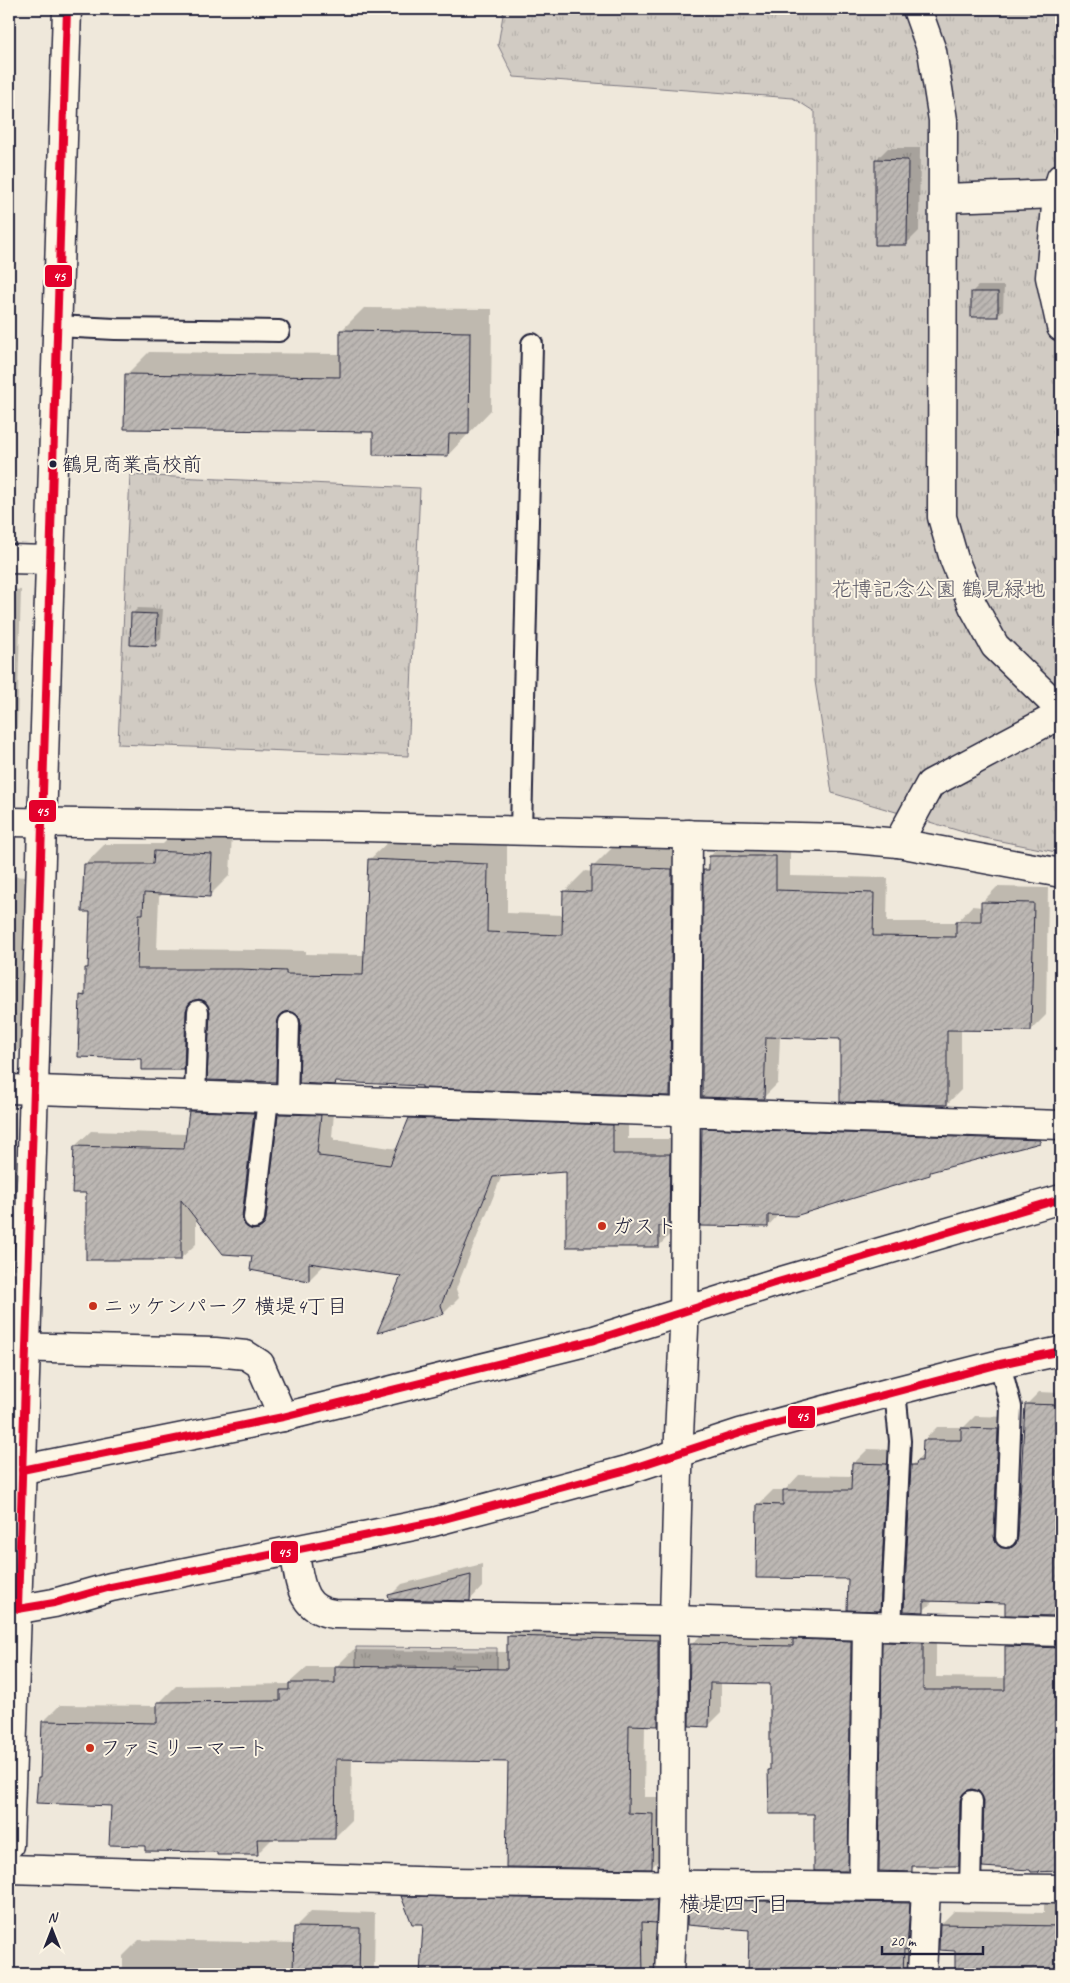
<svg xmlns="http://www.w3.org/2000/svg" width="1070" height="1983" font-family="Caveat,'Klee One',sans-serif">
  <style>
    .grass { fill: url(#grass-tufts); stroke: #7a767f }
    .shadow { fill: #0003 }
    .building { fill: url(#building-hatch); stroke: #22223b }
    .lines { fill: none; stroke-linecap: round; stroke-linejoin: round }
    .service-casing { stroke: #22223b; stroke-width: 24 }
    .pedestrian-casing { stroke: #22223b; stroke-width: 31 }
    .minor-casing { stroke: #22223b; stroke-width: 31 }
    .tertiary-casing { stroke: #22223b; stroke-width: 31 }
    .service { stroke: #fcf5e5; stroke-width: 20 }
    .pedestrian { stroke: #fcf5e5; stroke-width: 28 }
    .minor { stroke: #fcf5e5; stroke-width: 28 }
    .tertiary { stroke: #fcf5e5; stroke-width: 28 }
    .bus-1-casing { stroke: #fcf5e5; stroke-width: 11 }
    .bus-1 { stroke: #e4002b; stroke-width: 8 }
    .bus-dot { fill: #22223b; stroke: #fcf5e5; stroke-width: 2 }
    .poi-dot { fill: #c8321e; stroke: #fcf5e5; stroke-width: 2 }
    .labels { text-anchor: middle; stroke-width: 4; stroke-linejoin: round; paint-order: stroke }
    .bus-label { font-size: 20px; fill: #22223b; stroke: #fcf5e5; text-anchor: start }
    .park-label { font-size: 21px; fill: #575564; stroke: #fcf5e5 }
    .poi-label { font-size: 21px; fill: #22223b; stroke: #fcf5e5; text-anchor: start }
    .neighbourhood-label { font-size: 22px; fill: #22223b; stroke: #fcf5e5 }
    .line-badge { stroke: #fcf5e5; stroke-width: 2 }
    .badge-label { font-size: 14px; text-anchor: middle; font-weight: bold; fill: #fff }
  </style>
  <defs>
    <pattern id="grass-tufts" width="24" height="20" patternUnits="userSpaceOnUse" patternTransform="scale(1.25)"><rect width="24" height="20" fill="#d1cbc3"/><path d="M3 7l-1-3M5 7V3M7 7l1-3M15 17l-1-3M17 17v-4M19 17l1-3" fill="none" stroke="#b3aea8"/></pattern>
    <pattern id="building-hatch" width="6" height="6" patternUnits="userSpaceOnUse" patternTransform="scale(1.25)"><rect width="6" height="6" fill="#bcb7b3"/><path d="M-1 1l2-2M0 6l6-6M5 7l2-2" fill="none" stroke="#a19d9b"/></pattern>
  </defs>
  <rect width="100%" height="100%" fill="#efe8db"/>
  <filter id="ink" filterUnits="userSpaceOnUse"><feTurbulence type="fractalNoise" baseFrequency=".02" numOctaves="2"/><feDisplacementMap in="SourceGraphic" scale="10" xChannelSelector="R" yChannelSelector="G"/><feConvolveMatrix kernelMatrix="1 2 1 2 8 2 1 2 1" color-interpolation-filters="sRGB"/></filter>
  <g filter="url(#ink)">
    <g class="grass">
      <polygon points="504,9 1061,9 1061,853 980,837 832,793 815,681 815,112 793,98 514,77 498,45"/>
      <polygon points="130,475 420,488 408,756 118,744"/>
      <polygon points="356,1647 497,1648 497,1676 479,1676 478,1665 452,1665 452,1676 417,1676 417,1666 392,1666 392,1675 356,1675"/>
    </g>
    <g class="shadow">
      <polygon points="888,148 920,148 919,231 907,243 876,160"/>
      <polygon points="978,286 1004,286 1003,310 997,316 972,292"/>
      <polygon points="364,308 492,309 491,410 448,455 374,431 126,375 149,352 341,354 341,331"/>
      <polygon points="9,589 21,590 17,728 9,736"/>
      <polygon points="138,608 163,609 161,639 155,644 132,614"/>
      <polygon points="175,832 232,834 230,875 210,895 163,893 159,897 157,949 261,950 306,951 306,954 365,955 369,860 390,840 507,844 507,913 564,915 564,892 585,871 593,872 593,867 613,847 692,849 690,1075 670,1095 337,1081 335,1083 300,1016 296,1014 295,1061 275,1081 205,1000 204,1048 184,1068 143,1058 81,996 86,991 86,968 90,964 91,911 85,864 105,844 163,844"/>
      <polygon points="725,842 790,842 790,876 888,878 887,922 957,922 972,906 982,907 982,902 997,887 1048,888 1046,1015 1031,1030 961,1029 961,1090 947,1104 841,1037 780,1036 778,1083 763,1098 705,870 710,865 710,856"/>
      <polygon points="9,876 27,877 23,952 28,953 26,1042 10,1058 9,1150"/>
      <polygon points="206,1096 269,1098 262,1212 268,1214 279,1114 295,1099 335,1100 332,1137 334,1138 334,1140 398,1149 410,1119 426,1103 628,1110 628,1139 685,1139 674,1230 659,1246 567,1171 502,1175 456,1289 459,1298 444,1313 402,1275 325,1264 309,1280 254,1255 196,1217 196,1244 180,1259 88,1192 75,1146 91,1131 187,1134 190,1111"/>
      <polygon points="716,1116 1052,1129 1039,1142 934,1170 930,1174 779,1214 768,1226 704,1129"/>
      <polygon points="9,1357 13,1361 9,1402"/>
      <polygon points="1039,1392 1061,1393 1061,1615 1006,1613 1006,1602 934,1600 923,1611 912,1466 923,1454 924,1440 937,1427 964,1427 975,1416 1010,1417 1012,1534 1019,1537 1026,1405"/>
      <polygon points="868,1449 901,1450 894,1595 879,1609 849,1578 758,1505 773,1490 785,1490 799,1475 853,1476 853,1464"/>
      <polygon points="482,1564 482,1587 470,1600 390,1596 402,1584"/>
      <polygon points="526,1619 674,1623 674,1707 657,1724 645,1724 644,1797 670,1797 669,1850 652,1867 510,1760 352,1758 351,1821 334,1838 273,1838 257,1854 147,1844 112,1805 39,1777 42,1775 43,1722 60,1705 159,1706 159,1703 176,1686 288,1684 307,1667 336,1667 353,1650 509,1652 509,1636"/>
      <polygon points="863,1630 859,1858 847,1870 815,1812 772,1768 771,1683 721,1682 721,1713 709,1725 691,1645 703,1633"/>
      <polygon points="896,1630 936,1631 936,1677 1006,1678 1006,1646 1019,1634 1061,1635 1061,1872 1032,1871 985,1801 983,1794 972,1788 971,1852 958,1865 917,1864 911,1870 884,1643"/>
      <polygon points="415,1884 669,1888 668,1909 655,1922 655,1974 422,1974 424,1923 402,1896"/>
      <polygon points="702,1888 922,1891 910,1974 749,1974 751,1929 689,1901"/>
      <polygon points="1057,1892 1061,1892 1061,1974 956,1974 957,1950 941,1924 954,1911 1044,1913 1044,1905"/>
      <polygon points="311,1911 375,1913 374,1974 123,1974 123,1956 139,1940 295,1943 295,1927"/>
    </g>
    <g class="building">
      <polygon points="875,159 908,160 907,245 875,245"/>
      <rect x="971" y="292" width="27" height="25"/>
      <polygon points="340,330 470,332 469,434 449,434 448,456 373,455 373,432 124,429 125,374 340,377"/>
      <polygon points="131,613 157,614 156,646 130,645"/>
      <polygon points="154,851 212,854 210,897 144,893 143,914 139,914 137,969 240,969 286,971 286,974 363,975 368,859 488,864 487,932 562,935 563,891 591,892 591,866 672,869 670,1096 422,1088 422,1086 336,1082 335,1085 299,1083 301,1023 299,1017 290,1011 283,1013 277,1022 276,1082 207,1080 210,1011 205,1001 199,999 192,1001 186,1010 184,1070 142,1070 142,1059 78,1057 80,995 85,996 85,968 88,968 90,912 82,912 84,864 153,864"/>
      <polygon points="709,856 776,856 776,890 874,893 873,936 956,937 956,921 981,921 981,902 1034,903 1031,1031 947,1030 947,1105 840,1102 840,1039 766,1037 764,1099 702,1097 703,870 709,870"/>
      <polygon points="189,1111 254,1113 242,1217 243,1223 252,1230 259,1229 264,1225 266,1219 278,1114 321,1115 317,1153 319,1153 319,1156 390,1165 409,1118 613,1125 613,1154 670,1154 669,1226 659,1226 659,1247 566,1247 566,1172 493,1177 441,1305 444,1314 377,1333 401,1276 309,1263 309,1281 250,1270 252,1256 223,1254 181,1200 181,1260 86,1260 86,1193 72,1193 74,1146 184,1149"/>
      <polygon points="702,1128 1040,1140 1040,1143 930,1172 930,1175 795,1216 768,1215 768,1227 700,1226"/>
      <polygon points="1025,1404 1061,1405 1061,1616 1005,1615 1005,1603 924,1601 924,1612 904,1611 911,1465 916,1465 917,1461 922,1461 923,1440 961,1440 961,1428 998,1429 994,1537 996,1543 1000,1547 1011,1548 1016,1544 1018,1537"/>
      <polygon points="852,1463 887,1464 880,1611 847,1610 848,1579 756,1578 757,1504 783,1505 783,1490 851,1490"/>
      <polygon points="471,1575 470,1601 389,1599 388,1595"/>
      <polygon points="507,1636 658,1640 658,1726 629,1725 628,1813 653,1814 652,1869 506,1867 508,1762 336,1759 335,1839 257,1839 258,1855 217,1855 217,1852 145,1851 145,1846 109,1845 111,1806 36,1803 38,1777 40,1777 42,1721 157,1723 157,1702 280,1701 280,1690 289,1690 289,1683 335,1683 335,1666 507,1669"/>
      <polygon points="793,1639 851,1641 848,1871 814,1871 814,1814 769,1814 768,1770 770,1770 770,1684 710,1683 709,1727 689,1726 690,1644 793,1646"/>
      <polygon points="882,1642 923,1643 923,1690 1005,1690 1005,1646 1061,1648 1061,1871 1031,1872 1030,1870 982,1867 984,1801 979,1791 972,1789 966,1791 960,1800 959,1866 912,1866 912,1872 879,1871"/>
      <polygon points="401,1896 657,1900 656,1923 642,1922 643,1974 420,1974 423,1924 412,1924"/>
      <polygon points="688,1900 910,1903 907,1950 904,1949 903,1974 748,1974 749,1930 687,1925"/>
      <polygon points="940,1924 1061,1926 1061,1974 955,1974 955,1951 939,1950"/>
      <polygon points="294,1927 360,1928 359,1974 293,1974"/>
    </g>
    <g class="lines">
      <defs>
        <g id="service">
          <polyline points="57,326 115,329 279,331"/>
          <polyline points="521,831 532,344"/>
          <polyline points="195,1097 198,1011"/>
          <polyline points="287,1100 289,1023"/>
          <polyline points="254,1218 268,1099"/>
          <polyline points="1000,1364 1011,1407 1006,1537"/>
          <polyline points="891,1627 900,1441 895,1391"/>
          <polyline points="970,1888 972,1801"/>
        </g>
        <g id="pedestrian">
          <polyline points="917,9 932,51 943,120 942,517 954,559 973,606 995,646 1061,710"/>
          <polyline points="1061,178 1057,194 1050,277 1061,327"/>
          <polyline points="943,198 1057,194"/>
          <polyline points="898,843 930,784 1061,714"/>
        </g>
        <g id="minor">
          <polyline points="9,559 50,560"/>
          <polyline points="9,1089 1061,1125"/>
          <polyline points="9,1347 215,1352 246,1355 260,1364 283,1417"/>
          <path d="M294,1551C300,1579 299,1610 334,1614L674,1620L1061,1632"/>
          <polyline points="9,1869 449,1882 1061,1889"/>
          <polyline points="863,1886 867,1626"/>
          <polyline points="669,1974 673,1884 674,1620 679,1435 684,1329 688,834"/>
          <polyline points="922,1974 926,1887"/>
        </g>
        <g id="tertiary">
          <polyline points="9,822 362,827 843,838 898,843 1061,873"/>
          <polyline points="9,1472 283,1417 594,1340 771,1284 1061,1199"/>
          <polyline points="9,1611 54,1603 111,1587 433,1522 627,1470 740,1433 895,1391 1000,1364 1061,1351"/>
          <polyline points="9,1845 26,1347 67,9"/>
        </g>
      </defs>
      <use href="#service" class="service-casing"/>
      <use href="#pedestrian" class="pedestrian-casing"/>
      <use href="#minor" class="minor-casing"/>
      <use href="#tertiary" class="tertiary-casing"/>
      <use href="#service" class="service"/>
      <use href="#pedestrian" class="pedestrian"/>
      <use href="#minor" class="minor"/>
      <use href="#tertiary" class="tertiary"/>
      <defs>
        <g id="bus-1">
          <polyline points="67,9 18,1609 54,1603 111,1587 433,1522 627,1470 740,1433 1000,1364 1061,1351"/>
          <polyline points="22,1470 283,1417 594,1340 771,1284 1061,1199"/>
        </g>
      </defs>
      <use href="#bus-1" class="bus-1-casing"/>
      <use href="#bus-1" class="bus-1"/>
    </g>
  </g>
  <circle class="bus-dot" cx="53" cy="464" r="4.5"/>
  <g class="poi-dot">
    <circle cx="602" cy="1226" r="5"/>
    <circle cx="93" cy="1306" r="5"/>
    <circle cx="90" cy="1748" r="5"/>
  </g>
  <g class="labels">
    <g class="bus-label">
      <text x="62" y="471">鶴見商業高校前</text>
    </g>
    <g class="park-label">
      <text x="938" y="596">花博記念公園 鶴見緑地</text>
    </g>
    <g class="poi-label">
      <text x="612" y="1233">ガスト</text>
      <text x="103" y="1313">ニッケンパーク 横堤4丁目</text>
      <text x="100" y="1755">ファミリーマート</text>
    </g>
    <g class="neighbourhood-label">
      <text x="734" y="1911">横堤四丁目</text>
    </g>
  </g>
  <g class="line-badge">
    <rect x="44" y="264" width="29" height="24" rx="5" fill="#e4002b"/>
    <rect x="28" y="799" width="29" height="24" rx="5" fill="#e4002b"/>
    <rect x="787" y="1405" width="29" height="24" rx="5" fill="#e4002b"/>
    <rect x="270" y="1540" width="29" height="24" rx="5" fill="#e4002b"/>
  </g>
  <g class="badge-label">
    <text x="59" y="281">45</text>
    <text x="42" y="816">45</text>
    <text x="802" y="1421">45</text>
    <text x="284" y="1557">45</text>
  </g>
  <rect width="1070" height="1983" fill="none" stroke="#fcf5e5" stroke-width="30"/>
  <rect x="15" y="15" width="1040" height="1953" fill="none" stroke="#22223b" stroke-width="2" filter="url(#ink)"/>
  <g transform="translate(52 1930)" stroke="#fcf5e5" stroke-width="4" paint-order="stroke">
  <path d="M0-4L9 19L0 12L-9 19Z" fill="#22223b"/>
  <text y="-8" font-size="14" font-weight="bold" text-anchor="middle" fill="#22223b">N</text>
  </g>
  <path d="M882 1946v8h101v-8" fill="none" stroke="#22223b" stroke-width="2.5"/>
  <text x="890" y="1946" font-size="15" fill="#22223b" stroke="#fcf5e5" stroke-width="4" paint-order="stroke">20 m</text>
</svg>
